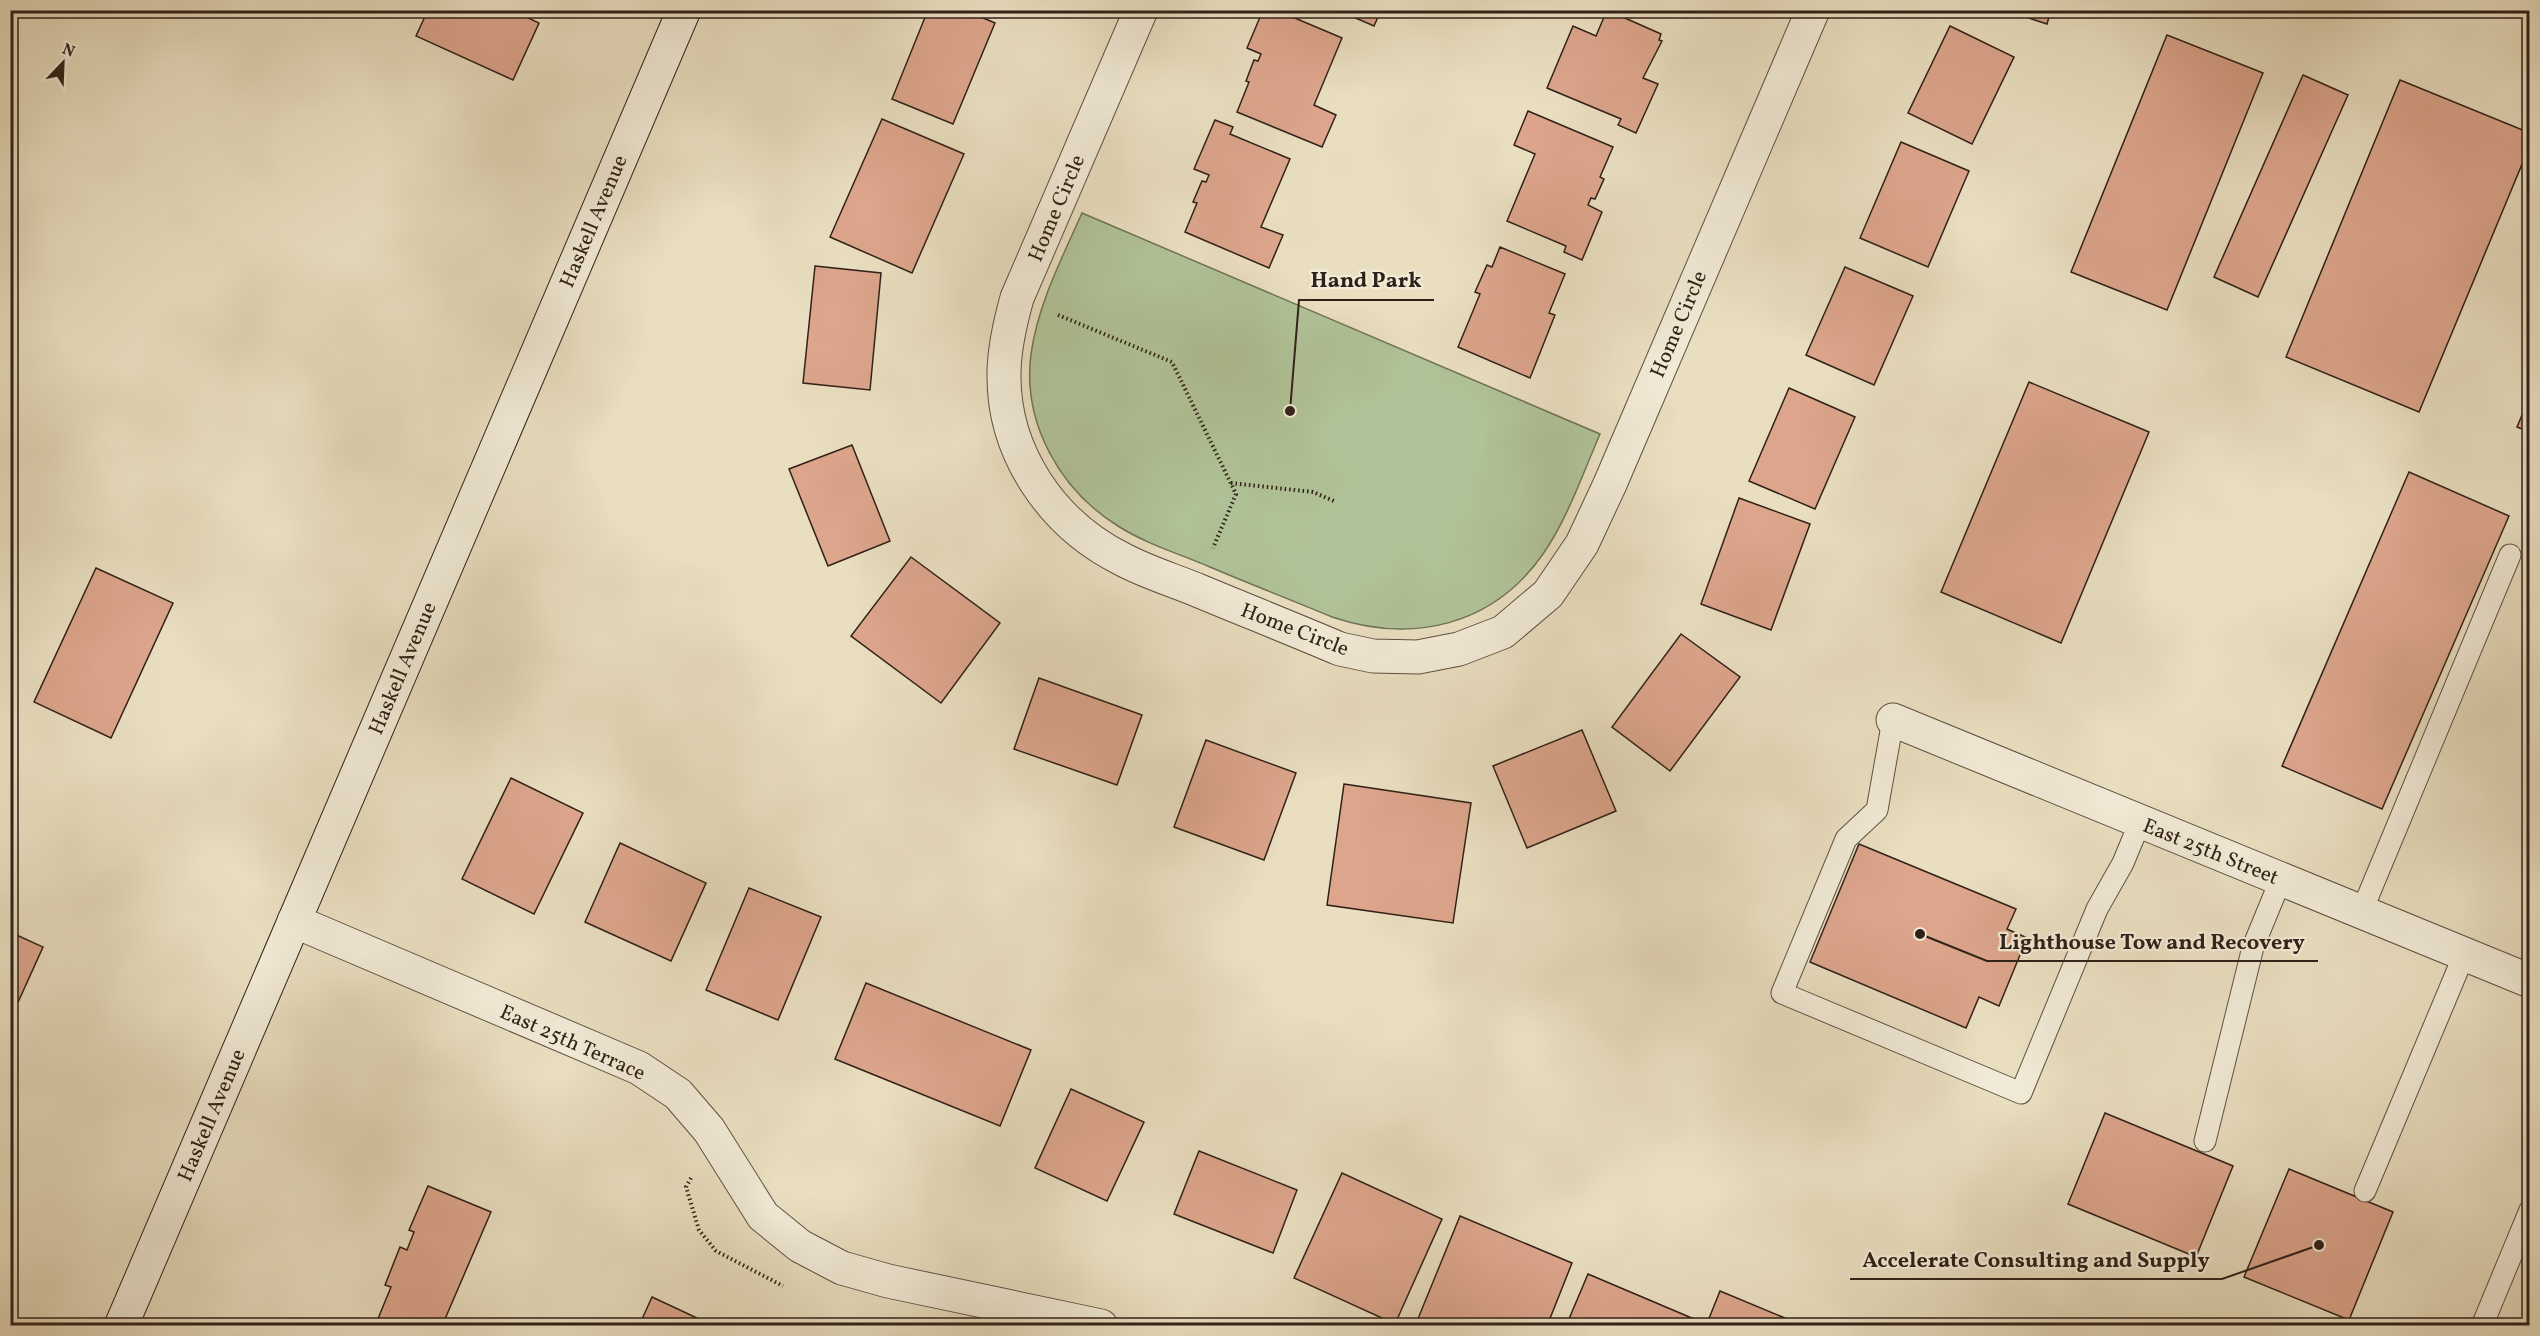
<svg xmlns="http://www.w3.org/2000/svg" width="2540" height="1336" font-family="Vollkorn,serif">
  <style>
    .green { fill: #b0c297; stroke: #707258; stroke-width: 1.5 }
    .building { fill: #dca58c; stroke: #302118; stroke-width: 1.5 }
    .lines { fill: none; stroke-linecap: round; stroke-linejoin: round }
    .lane-casing { stroke: #5e5042; stroke-width: 23 }
    .street-casing { stroke: #5e5042; stroke-width: 35 }
    .secondary-casing { stroke: #302118; stroke-width: 35 }
    .path { stroke: #302118; stroke-width: 4; stroke-dasharray: 1.5 3; stroke-linecap: butt }
    .lane { stroke: #f1ead6; stroke-width: 21 }
    .street { stroke: #f1ead6; stroke-width: 33 }
    .secondary { stroke: #f1ead6; stroke-width: 33 }
    .labels { text-anchor: middle; stroke-width: 4.5; stroke-linejoin: round; paint-order: stroke }
    .street-label { font-size: 21px; fill: #302118; stroke: #f1ead6 }
    .leader { fill: none; stroke: #302118; stroke-width: 2 }
    .callout-dot { fill: #302118; stroke: #f1ead6; stroke-width: 2 }
    .callout-label { font-size: 22px; text-anchor: middle; font-weight: bold; fill: #302118; stroke: #f1ead6; stroke-width: 4.5; stroke-linejoin: round; paint-order: stroke }
  </style>
  <rect width="100%" height="100%" fill="#e9dec0"/>
  <filter id="stains"><feTurbulence type="fractalNoise" baseFrequency=".00333" numOctaves="4"/><feColorMatrix values="0 0 0 0 .2 0 0 0 0 .09 0 0 0 0 .02 0 0 0 .5 -.17"/></filter>
  <radialGradient id="worn" r=".72"><stop offset=".6" stop-color="#630" stop-opacity="0"/><stop offset="1" stop-color="#630" stop-opacity=".3"/></radialGradient>
  <path class="green" d="M1082,213L1600,434C1583,473 1567,520 1543,554C1493,626 1412,644 1332,617C1291,600 1250,584 1210,567C1180,554 1146,544 1118,526C1060,490 1022,423 1031,354C1038,304 1062,258 1082,213Z"/>
  <g class="building">
    <polygon points="428,10 512,10 539,23 513,80 416,36"/>
    <polygon points="928,10 965,10 995,23 953,124 892,99"/>
    <polygon points="1263,10 1284,10 1283,13 1342,38 1314,105 1336,115 1322,147 1237,112 1249,82 1246,81 1254,60 1258,61 1261,54 1247,48"/>
    <polygon points="1337,10 1381,10 1374,26"/>
    <polygon points="1607,10 1661,34 1659,40 1662,41 1643,78 1658,84 1636,133 1618,125 1621,119 1547,88 1573,26 1596,36"/>
    <polygon points="1669,10 1690,10 1686,18"/>
    <polygon points="2004,10 2051,10 2047,24"/>
    <polygon points="1950,26 2014,57 1972,144 1908,113"/>
    <polygon points="2167,35 2263,73 2167,310 2071,272"/>
    <polygon points="2303,75 2348,95 2258,297 2214,277"/>
    <polygon points="2400,80 2530,133 2530,145 2419,412 2286,357"/>
    <polygon points="1528,111 1613,147 1600,177 1604,179 1595,199 1591,198 1588,205 1602,212 1582,260 1564,252 1566,246 1507,221 1535,154 1514,145"/>
    <polygon points="882,119 964,154 912,273 830,237"/>
    <polygon points="1215,120 1233,127 1230,134 1290,159 1261,227 1283,235 1269,268 1185,232 1197,203 1193,202 1202,181 1206,182 1209,175 1194,169"/>
    <polygon points="1901,142 1969,171 1928,267 1860,238"/>
    <polygon points="1500,247 1565,274 1549,313 1555,315 1530,378 1458,347 1480,294 1475,292 1487,265 1492,267"/>
    <polygon points="815,266 881,273 870,390 803,383"/>
    <polygon points="1845,267 1913,296 1874,385 1806,355"/>
    <polygon points="2029,382 2149,432 2061,643 1941,592"/>
    <polygon points="1789,388 1855,417 1815,509 1749,481"/>
    <polygon points="2530,396 2530,432 2517,427"/>
    <polygon points="852,445 890,541 828,566 789,469"/>
    <polygon points="2409,472 2509,516 2382,809 2282,766"/>
    <polygon points="1739,498 1810,524 1771,630 1701,604"/>
    <polygon points="911,557 1000,623 941,703 851,636"/>
    <polygon points="96,568 173,603 111,738 34,702"/>
    <polygon points="1681,634 1740,677 1670,771 1612,727"/>
    <polygon points="1039,678 1142,715 1117,785 1014,749"/>
    <polygon points="1582,730 1616,811 1527,848 1493,766"/>
    <polygon points="1206,740 1296,773 1264,860 1174,827"/>
    <polygon points="511,778 583,813 534,914 462,879"/>
    <polygon points="1344,784 1471,803 1453,923 1327,905"/>
    <polygon points="620,843 706,883 671,961 585,922"/>
    <polygon points="1859,844 2016,909 2007,929 2027,938 1999,1006 1979,997 1966,1028 1810,962"/>
    <polygon points="749,888 821,917 778,1020 706,990"/>
    <polygon points="10,932 43,947 10,1020"/>
    <polygon points="866,983 1031,1050 1000,1126 835,1059"/>
    <polygon points="1071,1089 1144,1122 1107,1201 1035,1168"/>
    <polygon points="2105,1113 2233,1166 2196,1257 2068,1204"/>
    <polygon points="1199,1151 1297,1190 1273,1253 1174,1214"/>
    <polygon points="2289,1169 2393,1212 2349,1320 2244,1277"/>
    <polygon points="1342,1173 1442,1219 1395,1324 1294,1278"/>
    <polygon points="428,1186 491,1212 442,1326 375,1326 391,1287 385,1285 400,1247 407,1250 414,1232 409,1230"/>
    <polygon points="1460,1216 1572,1263 1547,1326 1415,1326"/>
    <polygon points="1588,1274 1694,1319 1691,1326 1566,1326"/>
    <polygon points="1720,1291 1804,1326 1706,1326"/>
    <polygon points="652,1297 714,1326 639,1326"/>
  </g>
  <g class="lines">
    <defs>
      <g id="lane">
        <polyline points="1893,720 1877,810 1846,839 1782,993 2021,1093 2097,909 2123,863 2140,822"/>
        <polyline points="2361,913 2510,555"/>
        <polyline points="2205,1141 2253,947 2281,879"/>
        <polyline points="2365,1191 2464,955"/>
        <polyline points="2482,1326 2530,1210"/>
      </g>
      <g id="street">
        <path d="M1141,10L1017,298C1010,323 1004,348 1004,374C1003,453 1052,524 1122,559C1146,572 1173,580 1197,590C1245,610 1293,629 1340,649L1373,656L1418,657L1459,649L1503,632L1548,594L1582,544L1610,484L1813,10"/>
        <polyline points="1893,720 2530,981"/>
        <polyline points="294,921 639,1068 678,1094 709,1130 763,1216 800,1246 842,1268 888,1281 1101,1326"/>
      </g>
      <polyline id="secondary" points="121,1326 684,10"/>
    </defs>
    <use href="#lane" class="lane-casing"/>
    <use href="#street" class="street-casing"/>
    <use href="#secondary" class="secondary-casing"/>
    <g class="path">
      <polyline points="1058,315 1172,362 1236,494 1213,548"/>
      <polyline points="1231,483 1313,492 1334,501"/>
      <polyline points="691,1178 686,1187 699,1230 716,1251 783,1286"/>
    </g>
    <use href="#lane" class="lane"/>
    <use href="#street" class="street"/>
    <use href="#secondary" class="secondary"/>
  </g>
  <g class="labels">
    <g class="street-label">
      <text transform="translate(1056 208) rotate(-67)" y="7">Home Circle</text>
      <text transform="translate(593 221) rotate(-67)" y="7">Haskell Avenue</text>
      <text transform="translate(1678 324) rotate(-67)" y="7">Home Circle</text>
      <text transform="translate(1295 629) rotate(21)" y="7">Home Circle</text>
      <text transform="translate(402 668) rotate(-67)" y="7">Haskell Avenue</text>
      <text transform="translate(2211 851) rotate(22)" y="7">East 25th Street</text>
      <text transform="translate(573 1042) rotate(24)" y="7">East 25th Terrace</text>
      <text transform="translate(211 1115) rotate(-67)" y="7">Haskell Avenue</text>
    </g>
  </g>
  <path class="leader" d="M1290 411L1299 300H1434M1920 934L1987 961H2318M2319 1245L2222 1279H1850"/>
  <g class="callout-dot">
    <circle cx="1290" cy="411" r="6"/>
    <circle cx="1920" cy="934" r="6"/>
    <circle cx="2319" cy="1245" r="6"/>
  </g>
  <g class="callout-label">
    <text x="1366" y="287">Hand Park</text>
    <text x="2152" y="949">Lighthouse Tow and Recovery</text>
    <text x="2036" y="1267">Accelerate Consulting and Supply</text>
  </g>
  <rect width="2540" height="1336" fill="none" stroke="#e9dec0" stroke-width="36"/>
  <rect x="12" y="12" width="2516" height="1312" fill="none" stroke="#302118" stroke-width="3"/>
  <rect x="18" y="18" width="2504" height="1300" fill="none" stroke="#302118" stroke-width="1.5"/>
  <g transform="translate(63 63) rotate(23)" stroke="#f1ead6" stroke-width="4.5" paint-order="stroke">
  <path d="M0-4.5L10 22L0 15L-10 22Z" fill="#302118"/>
  <text y="-9" font-size="16" font-weight="bold" text-anchor="middle" fill="#302118">N</text>
  </g>
  <rect width="100%" height="100%" filter="url(#stains)"/>
  <rect width="100%" height="100%" fill="url(#worn)"/>
</svg>
